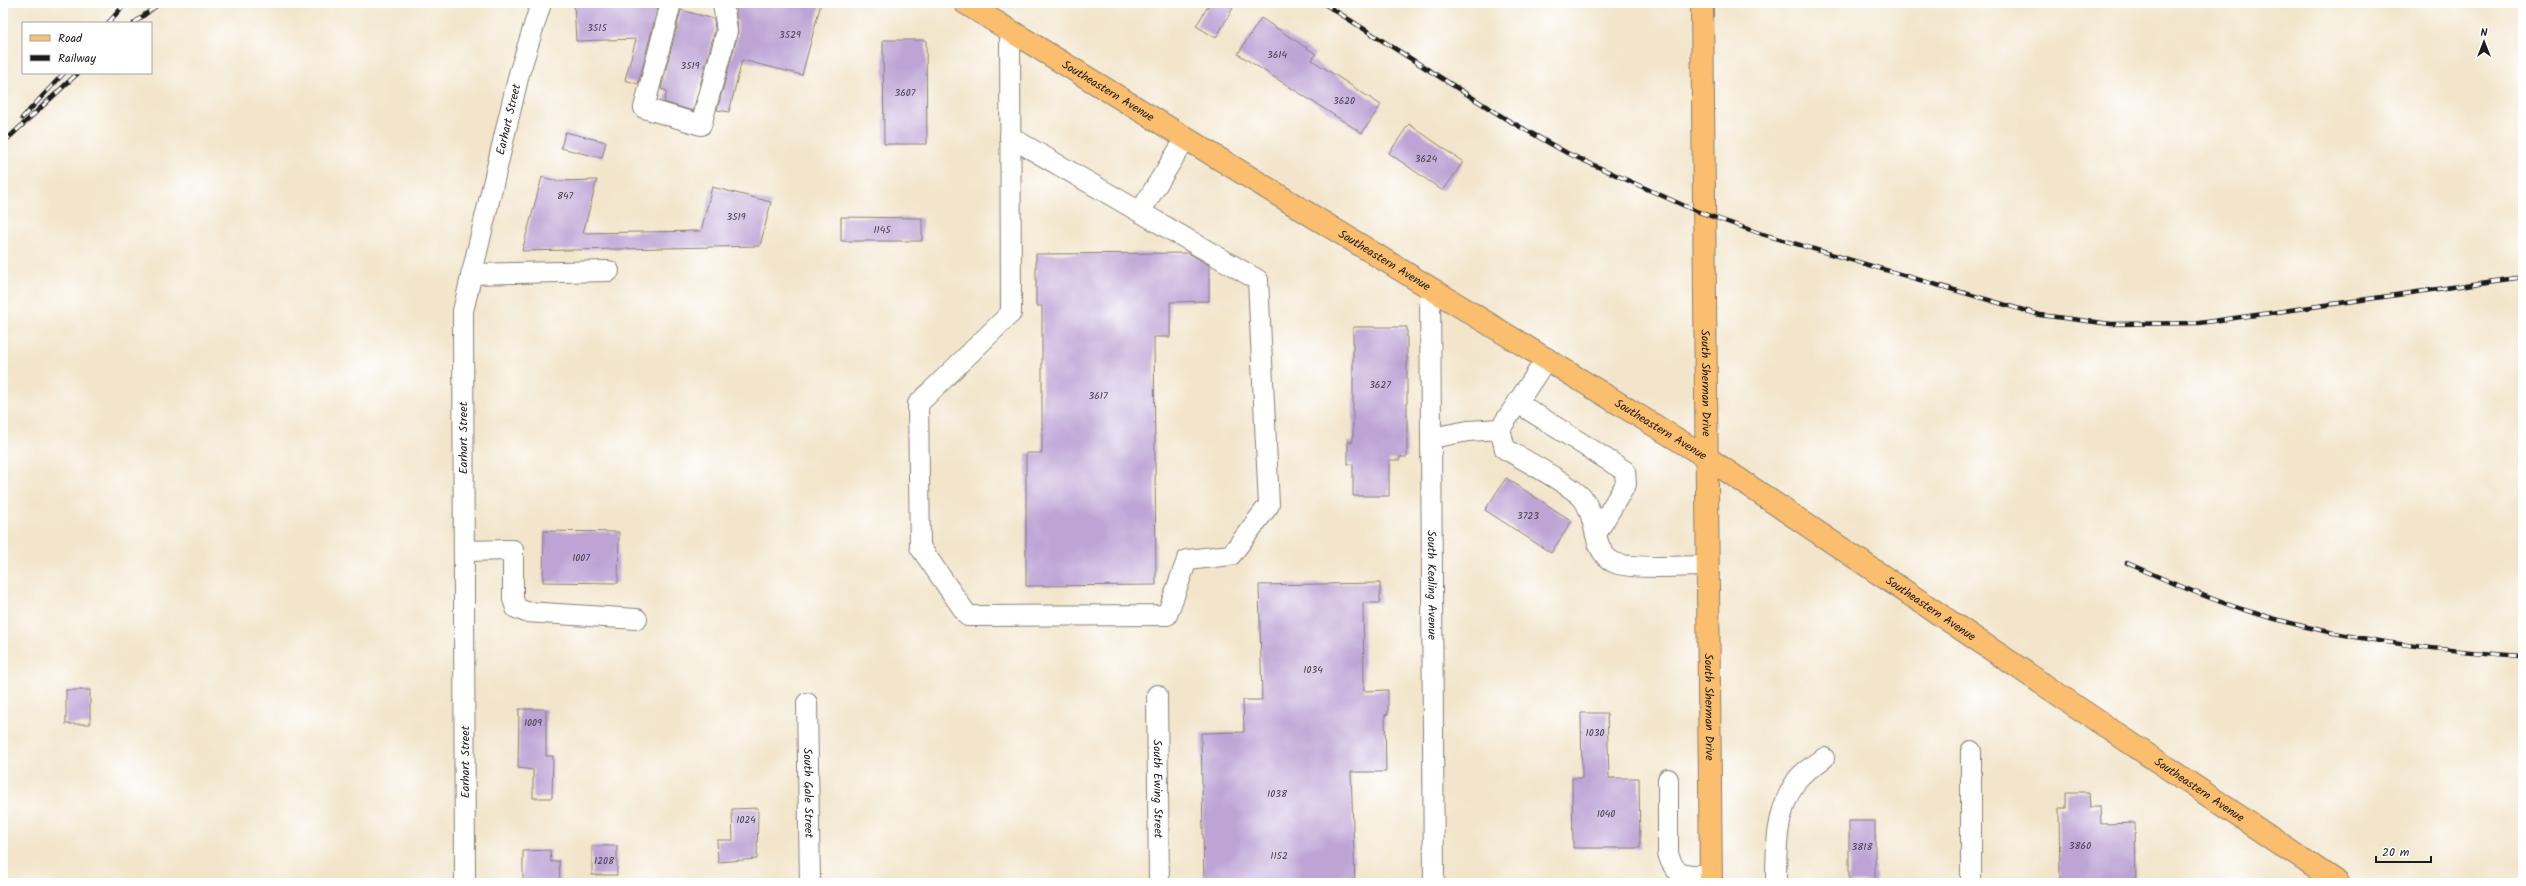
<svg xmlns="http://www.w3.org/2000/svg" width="2526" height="886" font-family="Kalam,sans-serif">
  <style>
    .building { fill: #bda4d5 }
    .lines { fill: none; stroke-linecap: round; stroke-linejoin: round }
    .minor-casing { stroke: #878074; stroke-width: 22 }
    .major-casing { stroke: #878074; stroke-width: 24 }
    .minor { stroke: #fff; stroke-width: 20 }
    .major { stroke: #fbbd6e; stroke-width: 22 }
    .rail-casing { stroke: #1c1c1c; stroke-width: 4.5 }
    .rail { stroke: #fff; stroke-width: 3; stroke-dasharray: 9; stroke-linecap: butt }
    .labels { text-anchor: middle; stroke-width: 4; stroke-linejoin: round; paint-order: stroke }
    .number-label { font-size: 10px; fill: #443e4a }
    .street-label { font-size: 12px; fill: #1c1c1c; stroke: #fff }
  </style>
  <rect width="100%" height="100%" fill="#fff"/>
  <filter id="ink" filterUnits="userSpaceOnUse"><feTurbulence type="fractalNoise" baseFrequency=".025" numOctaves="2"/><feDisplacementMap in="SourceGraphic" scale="8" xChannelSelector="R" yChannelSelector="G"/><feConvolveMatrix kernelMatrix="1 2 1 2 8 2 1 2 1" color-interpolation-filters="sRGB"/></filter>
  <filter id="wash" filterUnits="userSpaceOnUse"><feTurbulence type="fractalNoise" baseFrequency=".012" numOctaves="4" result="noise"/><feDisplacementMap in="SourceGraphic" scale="16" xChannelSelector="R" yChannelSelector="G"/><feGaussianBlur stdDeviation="0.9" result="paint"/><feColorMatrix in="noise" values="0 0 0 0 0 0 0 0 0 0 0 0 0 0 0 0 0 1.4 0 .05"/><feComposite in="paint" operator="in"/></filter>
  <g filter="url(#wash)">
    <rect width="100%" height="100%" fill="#f2e5cb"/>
    <g id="blocks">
      <g class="building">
        <polygon points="574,3 659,3 638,84 625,80 636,39 576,41"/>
        <polygon points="736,3 821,3 802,75 742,60 729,112 717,110 738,34"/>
        <polygon points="1210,3 1223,3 1233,8 1216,38 1196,26"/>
        <polygon points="681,10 714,19 715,30 693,111 664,102 667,91 661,89"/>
        <polygon points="1261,18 1316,54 1312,60 1381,105 1362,133 1238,54"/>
        <polygon points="883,40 926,40 927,144 884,144"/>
        <polygon points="1409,124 1463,162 1443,191 1389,153"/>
        <polygon points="565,132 606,142 602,158 561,148"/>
        <polygon points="542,177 557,181 597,180 583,233 701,231 712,187 771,202 760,246 522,251"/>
        <polygon points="841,217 922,218 922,241 841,241"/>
        <polygon points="1188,253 1209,265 1209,301 1170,302 1170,337 1154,337 1156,585 1026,586 1026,453 1042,453 1042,306 1036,306 1036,254"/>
        <polygon points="1353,327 1407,327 1407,457 1400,457 1400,460 1389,460 1389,496 1353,496 1353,464 1348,464 1348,442 1353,442"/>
        <polygon points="1506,478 1572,521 1551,553 1485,510"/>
        <polygon points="544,531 619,532 618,583 543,582"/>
        <polygon points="1380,583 1380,603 1363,603 1364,691 1388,690 1388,714 1385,715 1386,772 1351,772 1355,883 1204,883 1201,733 1244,732 1243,700 1262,700 1259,585"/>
        <rect x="66" y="690" width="24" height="34"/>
        <polygon points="519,709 546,709 546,756 553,756 552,798 533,798 533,770 518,768"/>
        <polygon points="1581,713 1607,713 1609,778 1639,778 1640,848 1573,848 1572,778 1582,778"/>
        <polygon points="2066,792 2089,792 2090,807 2100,807 2101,824 2135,823 2136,883 2060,883 2059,808 2066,808"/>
        <polygon points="758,808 757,859 718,862 717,840 733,840 732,809"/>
        <rect x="1849" y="821" width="26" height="62"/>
        <rect x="592" y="846" width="25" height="29"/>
        <polygon points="550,850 551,862 559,861 560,883 523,883 523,851"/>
      </g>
    </g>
  </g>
  <g filter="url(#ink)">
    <use href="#blocks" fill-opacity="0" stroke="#878074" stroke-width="1"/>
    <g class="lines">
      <defs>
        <g id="minor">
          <polyline points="671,3 644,108 701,125 727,31 723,3"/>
          <polyline points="1010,31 1011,313 918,404 920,547 968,616 1167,615 1187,560 1231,555 1269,505 1258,280 1140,212 1186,138"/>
          <polyline points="1010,137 1140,212"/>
          <polyline points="471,274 609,271"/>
          <path id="s1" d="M1430,287L1434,883"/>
          <path d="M1547,358L1500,429L1505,449C1521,458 1575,487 1584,500C1597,518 1592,551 1613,562C1627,570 1689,566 1707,566"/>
          <polyline points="1518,403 1625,471 1626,484 1596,534"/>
          <polyline points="1431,438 1468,431 1500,429"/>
          <polyline points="464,551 513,550 513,599 516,608 526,612 637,619"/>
          <path id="s2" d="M1157,695L1159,883"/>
          <path id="s3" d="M807,703L810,883"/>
          <path d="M1668,779V853C1674,878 1688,875 1710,875"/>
          <path id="s4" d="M465,883L463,311L519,74L541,3"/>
          <path d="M1776,883C1776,847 1776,810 1797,780C1803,771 1816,765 1824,758"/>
          <polyline points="1971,883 1971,751"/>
        </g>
        <g id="major">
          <path id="s5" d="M965,3L1706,457L2338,883"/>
          <path id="s6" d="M1702,3L1711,883"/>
        </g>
      </defs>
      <use href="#minor" class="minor-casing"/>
      <use href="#major" class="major-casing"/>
      <use href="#minor" class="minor"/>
      <use href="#major" class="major"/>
      <defs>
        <g id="rail">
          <polyline points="1323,3 1506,119 1567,153 1696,211 1762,234 2040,315 2111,324 2199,323 2523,277"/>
          <polyline points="108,23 126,3"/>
          <polyline points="134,23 160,3"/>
          <polyline points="22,118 64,73"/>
          <polyline points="3,143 78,73"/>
          <path d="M2127,563C2168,581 2208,599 2251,612C2339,639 2431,650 2523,656"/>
        </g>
      </defs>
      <use href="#rail" class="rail-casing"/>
      <use href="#rail" class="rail"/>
    </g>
  </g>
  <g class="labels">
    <g class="number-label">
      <text x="597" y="31">3515</text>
      <text x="790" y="38">3529</text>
      <text x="1277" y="58">3614</text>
      <text x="690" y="69">3519</text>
      <text x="905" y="96">3607</text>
      <text x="1344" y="104">3620</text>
      <text x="1426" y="162">3624</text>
      <text x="565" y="199">847</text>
      <text x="736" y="220">3519</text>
      <text x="882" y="233">1145</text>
      <text x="1380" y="388">3627</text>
      <text x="1098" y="399">3617</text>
      <text x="1528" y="519">3723</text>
      <text x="581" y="561">1007</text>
      <text x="1313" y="673">1034</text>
      <text x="533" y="726">1009</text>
      <text x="1595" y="736">1030</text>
      <text x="1277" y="797">1038</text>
      <text x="1606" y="817">1040</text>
      <text x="746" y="823">1024</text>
      <text x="2080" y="849">3860</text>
      <text x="1862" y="850">3818</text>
      <text x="1279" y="859">1152</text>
      <text x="604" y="864">1208</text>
    </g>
    <g class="street-label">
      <text dy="4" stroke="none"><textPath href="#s5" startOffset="168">Southeastern Avenue</textPath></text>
      <text dy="4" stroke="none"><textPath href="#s4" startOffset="769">Earhart Street</textPath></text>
      <text dy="4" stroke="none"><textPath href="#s5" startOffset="492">Southeastern Avenue</textPath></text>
      <text dy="4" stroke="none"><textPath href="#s6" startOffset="380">South Sherman Drive</textPath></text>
      <text dy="4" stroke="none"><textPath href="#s5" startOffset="816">Southeastern Avenue</textPath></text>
      <text transform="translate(463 438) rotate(-90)" y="4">Earhart Street</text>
      <text dy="4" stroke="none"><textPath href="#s1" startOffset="298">South Kealing Avenue</textPath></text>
      <text dy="4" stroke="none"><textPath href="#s5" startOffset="1140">Southeastern Avenue</textPath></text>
      <text dy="4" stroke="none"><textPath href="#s6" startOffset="704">South Sherman Drive</textPath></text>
      <text transform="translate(465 762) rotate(-90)" y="4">Earhart Street</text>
      <text dy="4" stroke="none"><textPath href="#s2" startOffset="94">South Ewing Street</textPath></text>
      <text dy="4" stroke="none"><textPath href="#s5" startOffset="1464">Southeastern Avenue</textPath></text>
      <text dy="4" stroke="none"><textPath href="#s3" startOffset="90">South Gale Street</textPath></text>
    </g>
  </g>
  <rect width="2526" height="886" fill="none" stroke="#fff" stroke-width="16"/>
  <rect x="22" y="22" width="130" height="52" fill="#ffffff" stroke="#a4a4a4"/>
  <rect x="30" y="35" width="20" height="6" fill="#fbbd6e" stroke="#a4a4a4"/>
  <text x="58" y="42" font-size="12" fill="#1c1c1c">Road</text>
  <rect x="30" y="55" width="20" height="6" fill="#1c1c1c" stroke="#a4a4a4"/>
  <text x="58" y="62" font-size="12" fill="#1c1c1c">Railway</text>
  <g transform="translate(2484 42)" stroke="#ffffff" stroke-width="3" paint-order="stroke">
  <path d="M0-3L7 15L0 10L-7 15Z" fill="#1c1c1c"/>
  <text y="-6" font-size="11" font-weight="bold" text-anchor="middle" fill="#1c1c1c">N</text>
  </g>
  <path d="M2376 856v6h55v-6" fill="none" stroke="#1c1c1c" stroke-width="2"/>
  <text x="2382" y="856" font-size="12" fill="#1c1c1c" stroke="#ffffff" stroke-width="3" paint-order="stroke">20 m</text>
</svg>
